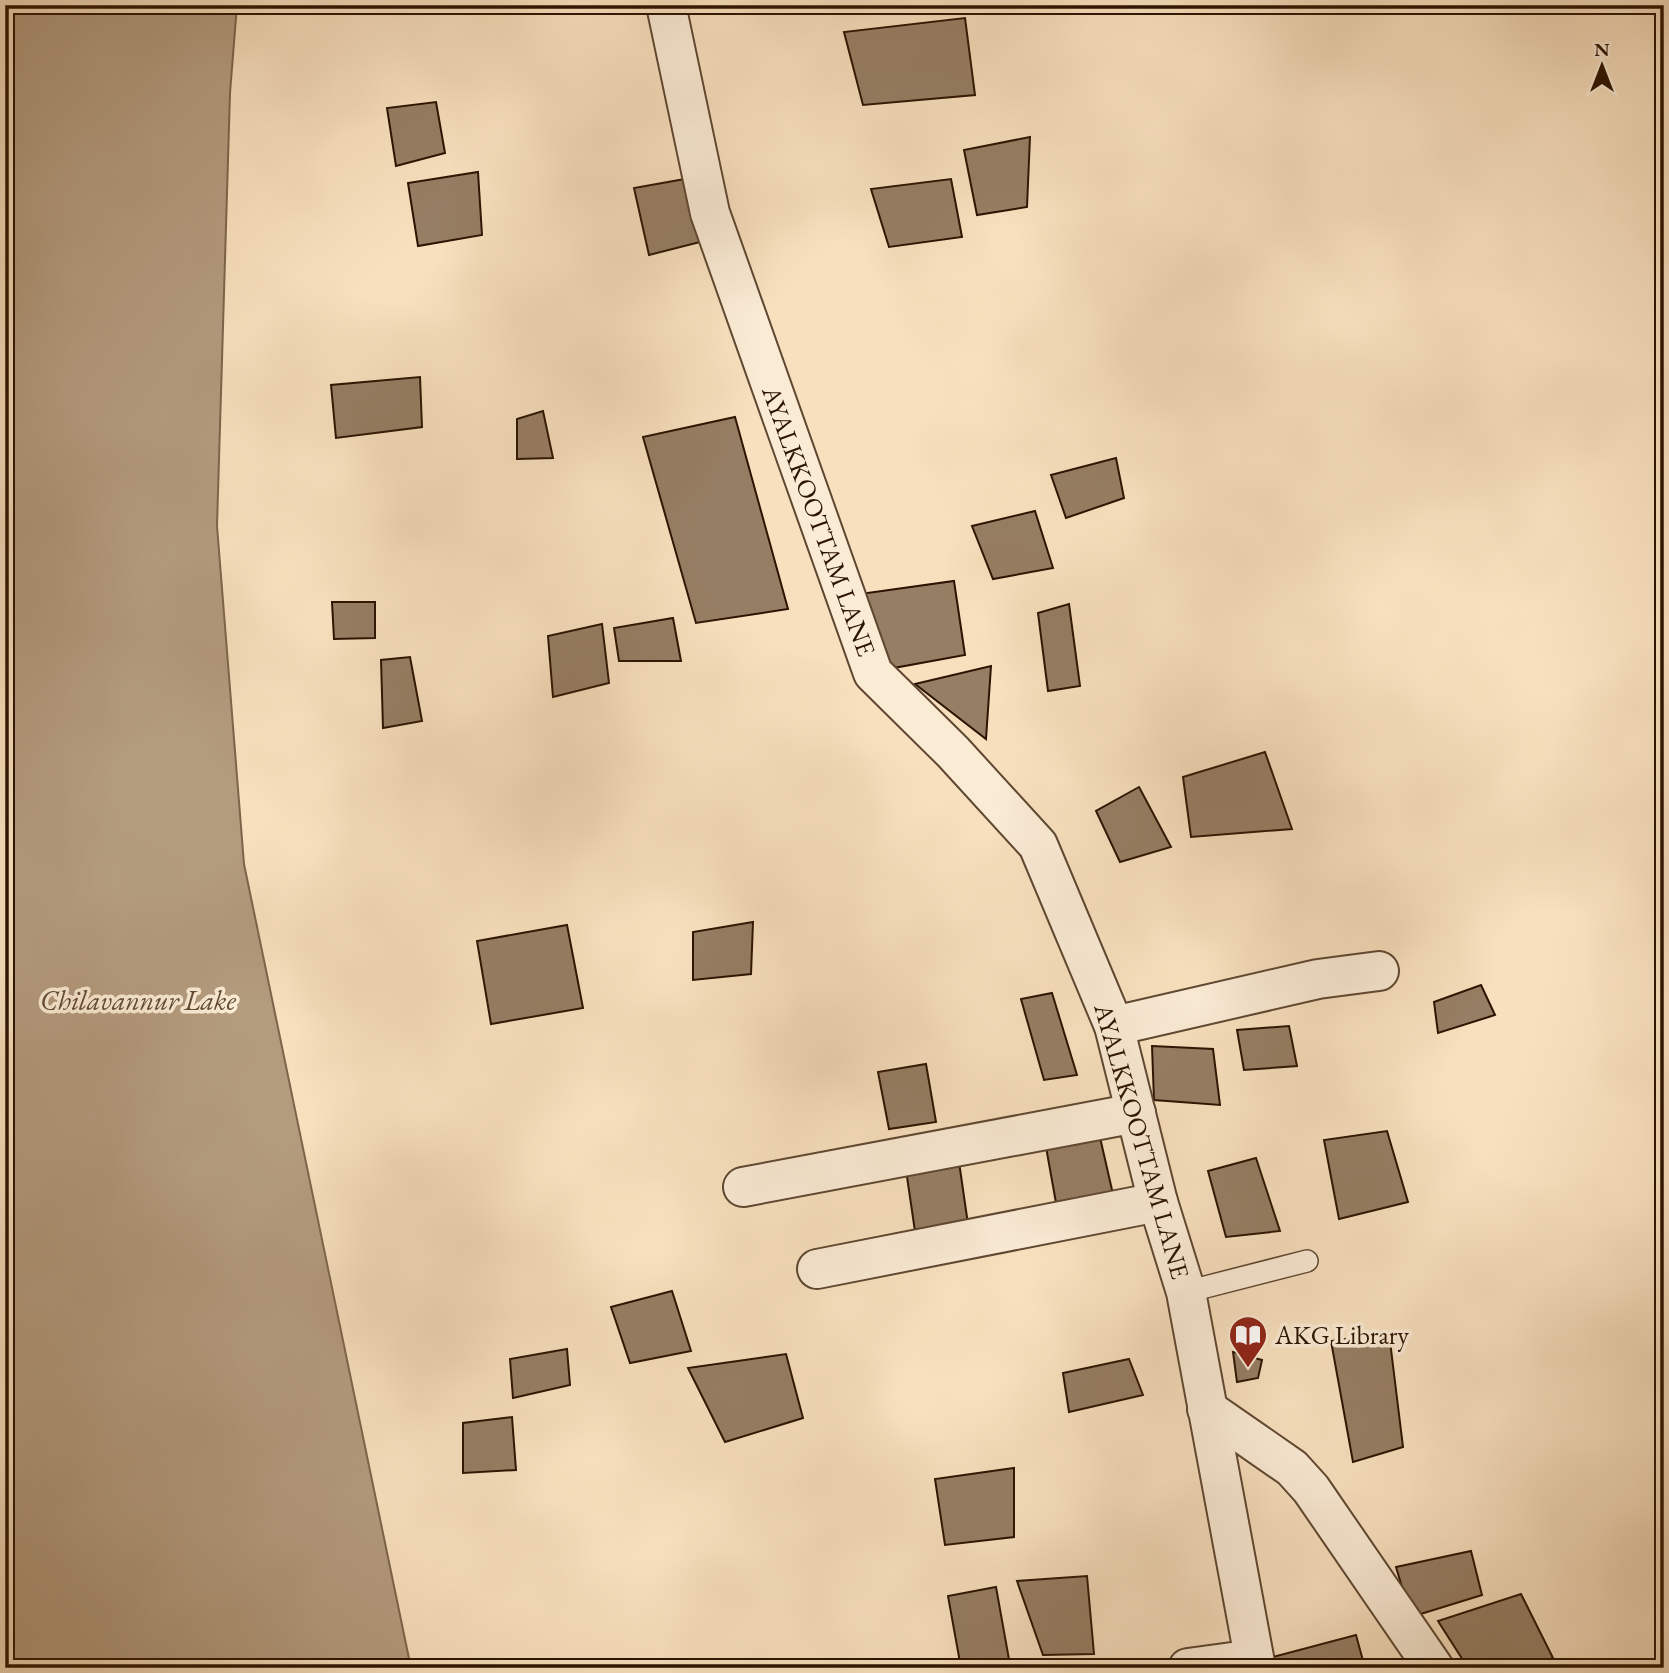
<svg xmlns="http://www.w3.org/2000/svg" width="1669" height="1673" font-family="'EB Garamond',serif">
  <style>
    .water { fill: #b39b7e; stroke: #7d654c; stroke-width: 2 }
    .building { fill: #967e64; stroke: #2c1402; stroke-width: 2 }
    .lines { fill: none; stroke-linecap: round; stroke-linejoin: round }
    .lane-casing { stroke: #5f4731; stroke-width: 24 }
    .street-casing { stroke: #5f4731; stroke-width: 42 }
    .lane { stroke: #faebd5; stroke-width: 21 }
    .street { stroke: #faebd5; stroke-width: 38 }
    .labels { text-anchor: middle; stroke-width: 7; stroke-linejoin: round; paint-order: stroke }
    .street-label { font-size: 26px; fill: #2c1402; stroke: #faebd5 }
    .poi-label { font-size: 26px; fill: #2c1402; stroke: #faebd5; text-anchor: start }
    .water-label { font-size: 28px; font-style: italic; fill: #624a34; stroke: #faebd5 }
  </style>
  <rect width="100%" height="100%" fill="#f8e0be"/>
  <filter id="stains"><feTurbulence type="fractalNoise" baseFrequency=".00286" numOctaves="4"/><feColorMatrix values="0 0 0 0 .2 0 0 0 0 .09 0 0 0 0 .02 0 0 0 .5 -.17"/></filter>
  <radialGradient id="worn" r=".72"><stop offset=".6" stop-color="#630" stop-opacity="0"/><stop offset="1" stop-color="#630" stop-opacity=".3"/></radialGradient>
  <polygon class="water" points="5,5 237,5 230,93 217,526 244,864 411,1668 5,1668"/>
  <g class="building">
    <polygon points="965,18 975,95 863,105 844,32"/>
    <polygon points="436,102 445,153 396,166 387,108"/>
    <polygon points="1030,137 1027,207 977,215 964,150"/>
    <polygon points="478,172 482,235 418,246 408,183"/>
    <polygon points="685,179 700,242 649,255 634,188"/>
    <polygon points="951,179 962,237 889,247 871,189"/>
    <polygon points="420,377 422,427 336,438 331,385"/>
    <polygon points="543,411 553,458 517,459 517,419"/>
    <polygon points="735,417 788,609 696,623 643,437"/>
    <polygon points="1116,458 1124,498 1066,518 1051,475"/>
    <polygon points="1035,511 1053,568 993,579 972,526"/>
    <polygon points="954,581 965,655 888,669 860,594"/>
    <polygon points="332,602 375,602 375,638 334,639"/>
    <polygon points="1069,604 1080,686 1048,691 1038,613"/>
    <polygon points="673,618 681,661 619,661 614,628"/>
    <polygon points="602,624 609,683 553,697 548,636"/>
    <polygon points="410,657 422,721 383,728 381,660"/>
    <polygon points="991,666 986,739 915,684"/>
    <polygon points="1265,752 1292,829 1191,837 1183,777"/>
    <polygon points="1139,787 1171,847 1120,862 1096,811"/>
    <polygon points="753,922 751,974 693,980 693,932"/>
    <polygon points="567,925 583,1008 491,1024 477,941"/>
    <polygon points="1481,985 1495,1015 1438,1033 1434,1002"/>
    <polygon points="1052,993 1077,1075 1044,1080 1021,999"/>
    <polygon points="1289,1026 1297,1066 1244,1070 1237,1030"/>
    <polygon points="1152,1046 1213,1049 1220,1105 1154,1100"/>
    <polygon points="926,1064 936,1122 889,1129 878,1072"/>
    <polygon points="1387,1131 1408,1202 1339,1219 1324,1140"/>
    <polygon points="1099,1133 1115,1203 1058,1214 1046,1147"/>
    <polygon points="1256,1158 1280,1231 1226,1237 1208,1171"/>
    <polygon points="959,1162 970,1238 917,1245 906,1170"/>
    <polygon points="672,1291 691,1351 630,1363 611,1307"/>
    <polygon points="1389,1333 1403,1447 1353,1462 1331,1341"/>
    <polygon points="567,1349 570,1385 513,1398 510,1359"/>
    <polygon points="1233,1352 1262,1360 1258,1378 1237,1382"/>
    <polygon points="786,1354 803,1418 725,1442 688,1368"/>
    <polygon points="1129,1359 1143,1395 1069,1412 1063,1373"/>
    <polygon points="512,1417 516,1470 463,1473 463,1423"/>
    <polygon points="1014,1468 1014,1537 945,1545 935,1479"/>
    <polygon points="1471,1551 1482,1595 1411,1617 1396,1567"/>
    <polygon points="1087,1576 1094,1654 1043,1655 1017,1581"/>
    <polygon points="996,1587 1010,1665 995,1668 961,1668 948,1596"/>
    <polygon points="1521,1594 1553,1658 1526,1668 1468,1668 1438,1621"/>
    <polygon points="1356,1635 1365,1668 1273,1668 1269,1658"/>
  </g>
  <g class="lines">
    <defs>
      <polyline id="lane" points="1186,1292 1307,1261"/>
      <g id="street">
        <polyline points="666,5 710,213 873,673 953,752 1038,845 1114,1026 1158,1202 1186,1292 1256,1668"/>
        <polyline points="1114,1026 1318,979 1379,971"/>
        <polyline points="743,1187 1136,1113"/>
        <polyline points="817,1269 1158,1202"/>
        <polyline points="1207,1409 1292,1468 1311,1489 1434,1668"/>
        <polyline points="1188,1668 1254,1659"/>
      </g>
    </defs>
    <use href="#lane" class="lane-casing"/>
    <use href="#street" class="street-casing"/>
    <use href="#lane" class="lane"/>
    <use href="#street" class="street"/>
  </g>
  <defs>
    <symbol id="library-pin" viewBox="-11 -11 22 30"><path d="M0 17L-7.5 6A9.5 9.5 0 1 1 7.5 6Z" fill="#8f2418" stroke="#faebd5"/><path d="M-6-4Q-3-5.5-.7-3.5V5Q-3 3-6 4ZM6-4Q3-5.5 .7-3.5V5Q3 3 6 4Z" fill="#fff"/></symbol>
  </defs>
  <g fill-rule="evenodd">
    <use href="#library-pin" x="1226" y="1313" width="44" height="60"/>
  </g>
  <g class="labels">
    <g class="street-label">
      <text transform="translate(819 521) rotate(70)" y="9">AYALKKOOTTAM LANE</text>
      <text transform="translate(1142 1141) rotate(74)" y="9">AYALKKOOTTAM LANE</text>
    </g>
    <g class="poi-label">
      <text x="1275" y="1344">AKG Library</text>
    </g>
    <g class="water-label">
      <text x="138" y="1010">Chilavannur Lake</text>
    </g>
  </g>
  <rect width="1669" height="1673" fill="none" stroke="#f8e0be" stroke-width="28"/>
  <rect x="7" y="7" width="1655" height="1659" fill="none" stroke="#2c1402" stroke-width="3.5"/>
  <rect x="14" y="14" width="1641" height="1645" fill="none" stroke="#2c1402" stroke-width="2"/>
  <g transform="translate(1602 66)" stroke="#faebd5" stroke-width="5" paint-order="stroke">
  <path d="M0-5L12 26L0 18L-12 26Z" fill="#2c1402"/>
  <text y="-10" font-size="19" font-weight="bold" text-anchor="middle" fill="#2c1402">N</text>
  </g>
  <rect width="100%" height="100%" filter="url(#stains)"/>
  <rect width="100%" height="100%" fill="url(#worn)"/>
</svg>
